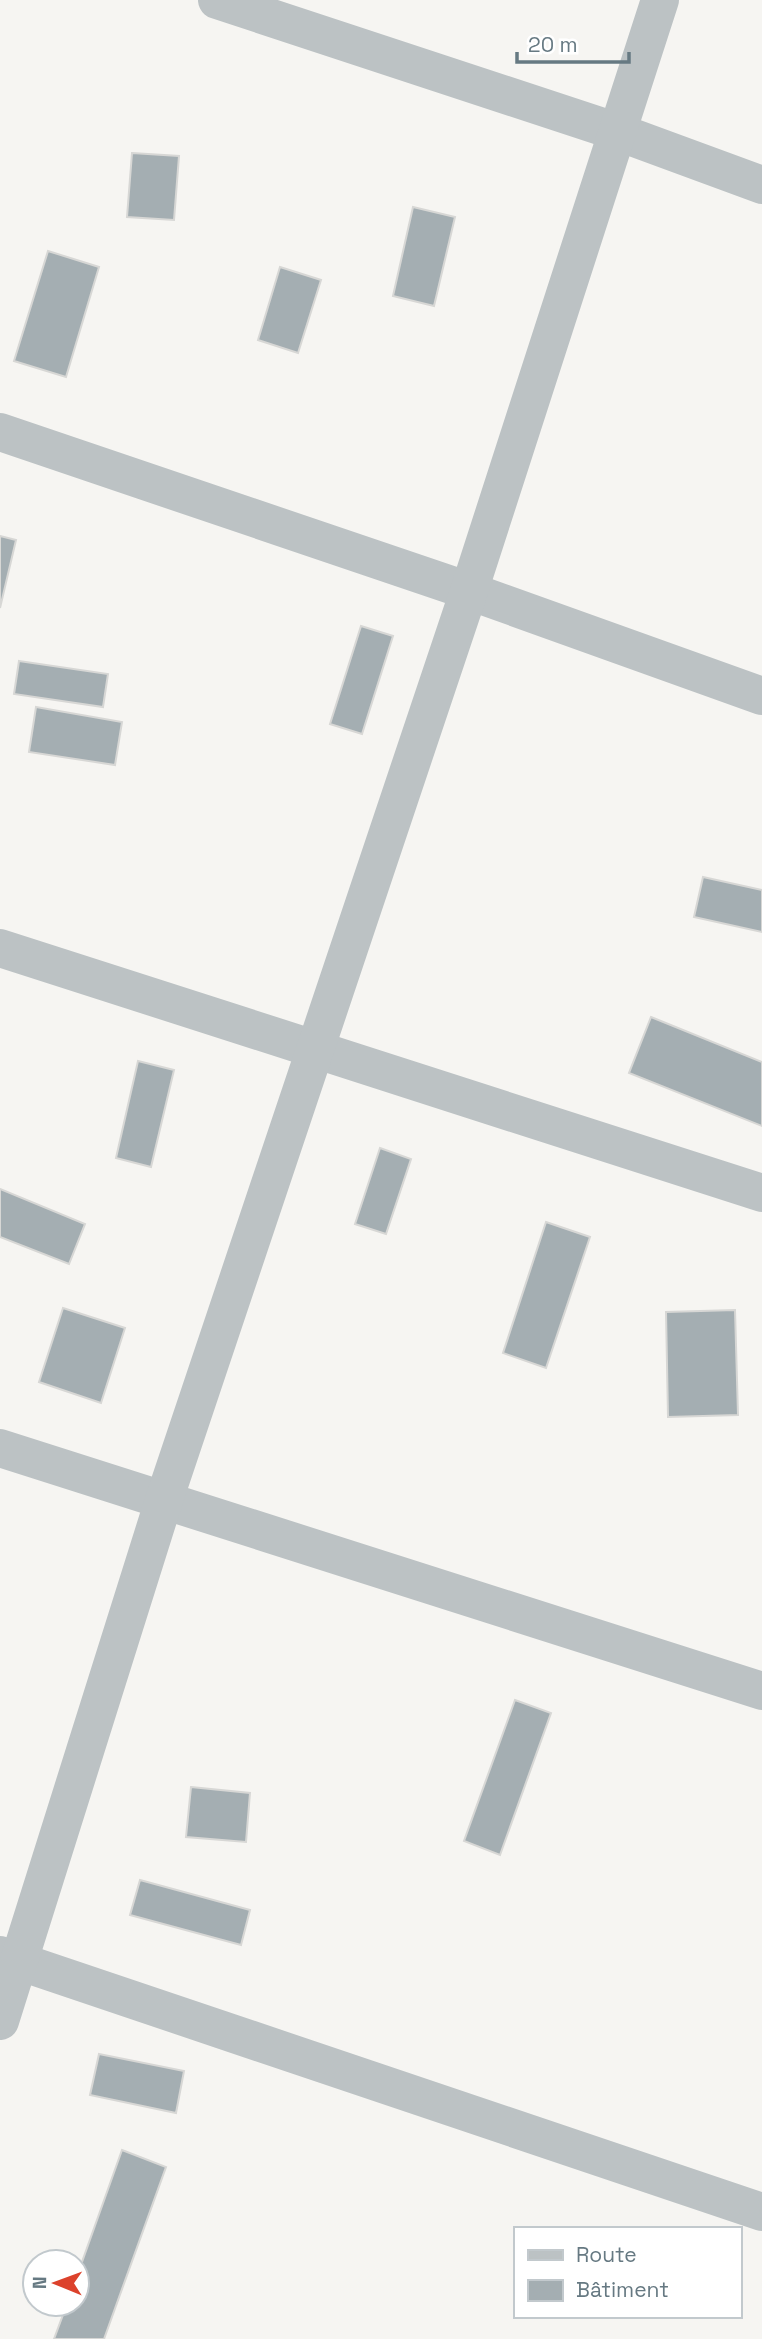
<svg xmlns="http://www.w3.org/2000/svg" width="762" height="2339" font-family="'Space Grotesk',sans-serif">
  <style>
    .building { fill: #a4aeb2; stroke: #d7d7d5; stroke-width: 2 }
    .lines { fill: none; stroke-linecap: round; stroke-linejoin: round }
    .street { stroke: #bcc2c4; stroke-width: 38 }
  </style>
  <rect width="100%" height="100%" fill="#f6f5f2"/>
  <g class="building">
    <polygon points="132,153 179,156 174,220 127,217"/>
    <polygon points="413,207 455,217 434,306 393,296"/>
    <polygon points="48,251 99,267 66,377 14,361"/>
    <polygon points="280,267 321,280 298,353 258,340"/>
    <polygon points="0,536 16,540 0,608"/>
    <polygon points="361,626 393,636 362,734 330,724"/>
    <polygon points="19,661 108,674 103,707 14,694"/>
    <polygon points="36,707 122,722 115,765 29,752"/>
    <polygon points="703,877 762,890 762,932 694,917"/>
    <polygon points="651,1017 762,1062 762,1126 629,1073"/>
    <polygon points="138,1061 174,1070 151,1167 116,1158"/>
    <polygon points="380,1148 411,1159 386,1234 355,1224"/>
    <polygon points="0,1189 85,1224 69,1264 0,1237"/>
    <polygon points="546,1222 590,1237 546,1368 503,1353"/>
    <polygon points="63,1308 125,1328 101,1403 39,1382"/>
    <polygon points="735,1310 738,1415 668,1417 666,1312"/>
    <polygon points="515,1700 551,1713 500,1855 464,1841"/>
    <polygon points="191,1787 250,1793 246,1842 186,1837"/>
    <polygon points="140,1880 250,1910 241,1945 130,1915"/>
    <polygon points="99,2054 184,2071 176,2113 90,2095"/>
    <polygon points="122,2150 166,2167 104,2339 54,2339 67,2304 77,2304 77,2276"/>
  </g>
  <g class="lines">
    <g class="street">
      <polyline points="217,0 618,132 762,185"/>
      <polyline points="0,432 469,591 762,696"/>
      <polyline points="0,948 762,1193"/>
      <polyline points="0,1448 762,1691"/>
      <polyline points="0,1955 762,2212"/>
      <polyline points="0,2021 164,1500 469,591 660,0"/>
    </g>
  </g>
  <rect x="514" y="2227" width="228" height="91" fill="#ffffff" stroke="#c2c9cd" stroke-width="2"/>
  <rect x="528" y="2250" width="35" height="10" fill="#bcc2c4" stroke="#c2c9cd" stroke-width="2"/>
  <text x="576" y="2262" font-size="21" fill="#667982">Route</text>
  <rect x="528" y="2280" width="35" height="21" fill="#a4aeb2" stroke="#c2c9cd" stroke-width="2"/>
  <text x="576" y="2297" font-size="21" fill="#667982">Bâtiment</text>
  <g transform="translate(56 2283) rotate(271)"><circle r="33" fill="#ffffff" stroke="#c2c9cd" stroke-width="2"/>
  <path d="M0-5L12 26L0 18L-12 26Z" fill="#dc422c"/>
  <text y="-10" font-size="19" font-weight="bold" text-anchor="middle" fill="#667982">N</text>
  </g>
  <path d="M517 52v10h112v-10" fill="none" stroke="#667982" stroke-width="3.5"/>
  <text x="528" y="52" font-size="21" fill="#667982" stroke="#ffffff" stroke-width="5" paint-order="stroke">20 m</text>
</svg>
